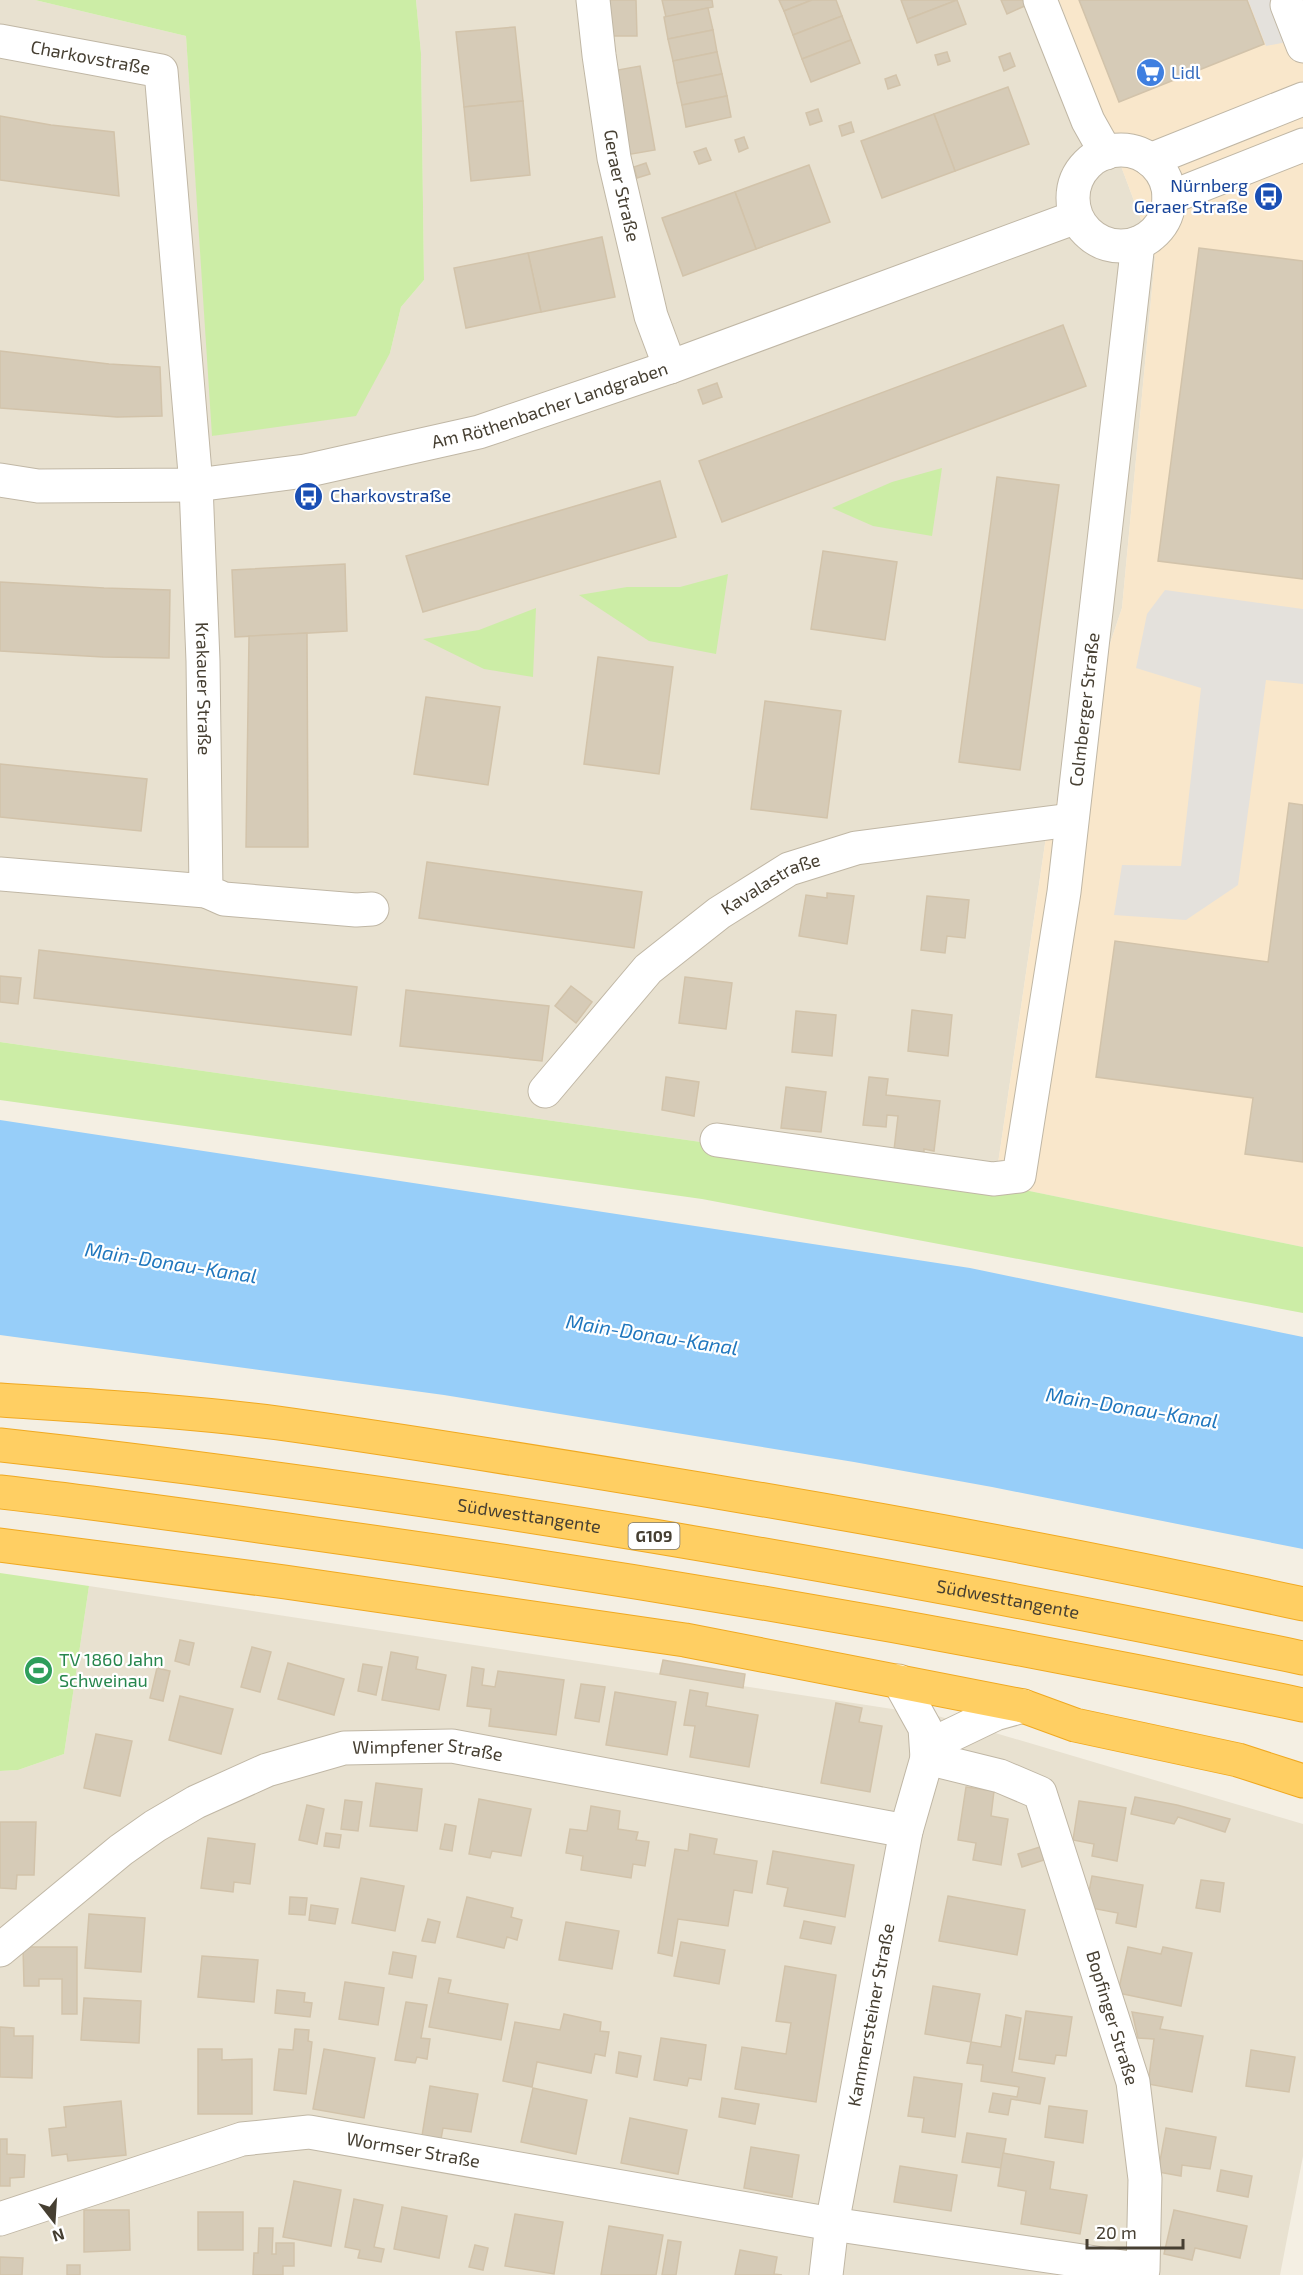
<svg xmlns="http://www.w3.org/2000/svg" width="1303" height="2275" font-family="'Exo 2',sans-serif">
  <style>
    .residential { fill: #e8e1d0 }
    .commercial { fill: #f9e7cb }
    .green { fill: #cceda6 }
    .parking { fill: #e4e1dc }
    .water { fill: #97cef9 }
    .building { fill: #d6cbb7; stroke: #d2c3aa; stroke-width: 1.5 }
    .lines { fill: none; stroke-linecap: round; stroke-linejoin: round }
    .minor-casing { stroke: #c0b7a5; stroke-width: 35 }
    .highway-casing { stroke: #f0a921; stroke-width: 35 }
    .minor { stroke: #fff; stroke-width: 33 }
    .highway { stroke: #ffcf63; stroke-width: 33 }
    .labels { text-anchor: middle; stroke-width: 4.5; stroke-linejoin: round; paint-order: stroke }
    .shield { fill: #fff; stroke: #7e7970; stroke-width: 1.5 }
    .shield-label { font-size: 16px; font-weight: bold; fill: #463f32 }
    .street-label { font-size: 18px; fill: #463f32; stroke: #fff }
    .shop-label { font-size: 18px; fill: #366cbe; stroke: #fff; text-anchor: start }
    .transit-label { font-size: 18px; fill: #164399; stroke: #fff; text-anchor: end }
    .leisure-label { font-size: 18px; fill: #27864d; stroke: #fff; text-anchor: start }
    .water-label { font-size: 20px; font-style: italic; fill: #2077be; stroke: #fff }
  </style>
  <rect width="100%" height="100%" fill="#f4efe3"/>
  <g class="residential">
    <polygon points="0,0 35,0 186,36 213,436 390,353 401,307 424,280 421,53 416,0 1059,0 1155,257 1122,608 1047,830 995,1184 0,1042"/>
    <polygon points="89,1586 938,1716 1303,1824 1303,2156 1280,2275 0,2275 0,1771 18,1770 64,1754"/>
  </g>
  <polygon class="commercial" points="1059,0 1303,0 1303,1247 995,1184 1047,830 1122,608 1155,257"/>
  <g class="green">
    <polygon points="35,0 416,0 421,53 424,280 401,307 390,353 356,416 212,436 186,36"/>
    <polygon points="942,468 932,536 873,526 832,508 892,482"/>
    <polygon points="728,574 716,654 649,641 579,595 627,587 680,587"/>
    <polygon points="536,608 533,677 484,669 423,639 479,630"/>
    <polygon points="0,1042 995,1184 1303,1247 1303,1313 702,1199 0,1100"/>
    <polygon points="0,1573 89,1586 64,1754 18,1770 0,1771"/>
  </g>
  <g class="parking">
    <polygon points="1248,0 1303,0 1303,39 1266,46"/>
    <polygon points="1165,590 1303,609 1303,684 1266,680 1238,885 1186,920 1114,915 1122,865 1181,866 1201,688 1136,668 1147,614"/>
  </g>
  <polygon class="water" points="0,1120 970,1268 1303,1337 1303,1549 992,1487 854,1462 444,1395 0,1335"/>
  <g class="building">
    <polygon points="610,0 636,0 637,36 611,36"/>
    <polygon points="662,0 712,0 713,7 666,17"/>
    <polygon points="779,0 812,0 784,11"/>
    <polygon points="812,0 836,0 842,16 793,35 784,11"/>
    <polygon points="901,0 957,0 908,19"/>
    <polygon points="957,0 966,24 917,43 908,19"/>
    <polygon points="1001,0 1028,0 1029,4 1007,14"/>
    <polygon points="1079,0 1247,0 1264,44 1119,102"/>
    <polygon points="708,8 713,30 668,39 664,17"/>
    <polygon points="842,16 851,40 802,59 793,35"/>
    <polygon points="515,27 523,101 464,107 456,32"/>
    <polygon points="713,30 717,52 673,61 668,39"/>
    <polygon points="851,40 860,63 811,82 802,59"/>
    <polygon points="717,52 722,74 677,83 673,61"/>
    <polygon points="947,52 950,61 938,65 935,55"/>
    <polygon points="1010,53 1015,66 1004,71 999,57"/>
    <polygon points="640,66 655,150 626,155 612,71"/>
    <polygon points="722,74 727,96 682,105 677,83"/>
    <polygon points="896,75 900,85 888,89 885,79"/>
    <polygon points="1008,87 1029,144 955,171 934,114"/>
    <polygon points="727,96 731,117 686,127 682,105"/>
    <polygon points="523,101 530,175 471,181 464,107"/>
    <polygon points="818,109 822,121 810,125 806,113"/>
    <polygon points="934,114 955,171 882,198 861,141"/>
    <polygon points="0,116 51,125 114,132 119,196 0,180"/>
    <polygon points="851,122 854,132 842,136 839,126"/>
    <polygon points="744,137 748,148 739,152 735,140"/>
    <polygon points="706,148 711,160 699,164 694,152"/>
    <polygon points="646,163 650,174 637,178 634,167"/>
    <polygon points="809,165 830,222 756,249 735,192"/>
    <polygon points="735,192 756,249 683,276 662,218"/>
    <polygon points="602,237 615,297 541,312 528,253"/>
    <polygon points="1199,248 1303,261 1303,579 1158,561"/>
    <polygon points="528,253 541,312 466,328 454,268"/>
    <polygon points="1063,325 1086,386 722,522 699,461"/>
    <polygon points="0,351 109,364 160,367 162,416 117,417 0,408"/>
    <polygon points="717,383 722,397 703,404 698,390"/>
    <polygon points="997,477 1059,485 1020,770 959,762"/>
    <polygon points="660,481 676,537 423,612 406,556"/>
    <polygon points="823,551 897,562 885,640 811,629"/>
    <polygon points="345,564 347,631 235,637 232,570"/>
    <polygon points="0,582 104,588 170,590 169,658 103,657 0,651"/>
    <polygon points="307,633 308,847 246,847 249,636"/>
    <polygon points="598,657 673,667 659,774 584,764"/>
    <polygon points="426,697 500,707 488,785 414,774"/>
    <polygon points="765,701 841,711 827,818 751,809"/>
    <polygon points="0,764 147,779 141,831 0,817"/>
    <polygon points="1289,803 1303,805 1303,1162 1245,1154 1253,1098 1096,1077 1115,941 1268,962"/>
    <polygon points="427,862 642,892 634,948 419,918"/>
    <polygon points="827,893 854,896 847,944 799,936 806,895 827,898"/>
    <polygon points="927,896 969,900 965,938 947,936 945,953 921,950"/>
    <polygon points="39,950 357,987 351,1035 34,998"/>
    <polygon points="0,976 21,978 18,1004 0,1002"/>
    <polygon points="685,977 732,983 726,1029 679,1023"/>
    <polygon points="571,986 592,1002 576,1023 555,1006"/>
    <polygon points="406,990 549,1006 542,1061 400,1046"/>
    <polygon points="912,1010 952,1015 948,1056 908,1051"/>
    <polygon points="796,1011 836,1015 832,1056 792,1052"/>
    <polygon points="666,1077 699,1082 694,1116 662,1110"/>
    <polygon points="869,1077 888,1079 886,1095 940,1101 934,1151 924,1149 924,1153 894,1150 898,1116 887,1115 886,1127 863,1125"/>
    <polygon points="786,1087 826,1092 821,1132 781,1128"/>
    <polygon points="180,1640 194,1643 189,1665 175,1661"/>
    <polygon points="252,1647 271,1652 260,1692 241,1687"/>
    <polygon points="391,1652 418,1657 416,1669 446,1675 439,1710 382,1700"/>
    <polygon points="663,1660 745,1674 743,1688 660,1674"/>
    <polygon points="288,1663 344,1679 334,1715 278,1699"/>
    <polygon points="363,1664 382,1667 376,1695 358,1691"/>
    <polygon points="472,1667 484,1669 482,1685 495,1687 498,1671 564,1680 556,1735 489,1726 491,1709 467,1706"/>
    <polygon points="157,1668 170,1671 163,1701 150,1698"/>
    <polygon points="581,1684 605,1687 599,1722 575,1718"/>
    <polygon points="690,1690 708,1693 706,1706 758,1715 749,1767 690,1757 695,1726 684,1725"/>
    <polygon points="615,1692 676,1702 667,1755 606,1745"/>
    <polygon points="180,1696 233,1709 221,1754 169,1740"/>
    <polygon points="836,1703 862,1708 859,1722 882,1726 870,1792 821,1783"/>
    <polygon points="96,1734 132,1741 120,1796 84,1788"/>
    <polygon points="376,1783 422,1789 417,1831 370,1826"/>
    <polygon points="966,1787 994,1791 991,1816 1008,1819 1001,1865 973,1860 976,1843 958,1840"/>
    <polygon points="1135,1797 1177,1805 1230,1819 1225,1832 1178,1817 1174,1824 1131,1814"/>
    <polygon points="479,1799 531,1809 521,1856 492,1851 490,1858 469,1854"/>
    <polygon points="345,1800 362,1802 358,1831 341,1829"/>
    <polygon points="1079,1801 1126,1808 1117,1861 1092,1856 1094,1844 1073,1840"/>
    <polygon points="307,1805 324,1809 317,1844 299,1840"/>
    <polygon points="591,1806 620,1811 618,1829 638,1832 636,1840 649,1842 645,1866 633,1864 631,1878 581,1870 583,1856 566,1853 570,1829 587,1831"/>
    <polygon points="0,1822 36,1822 34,1875 17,1875 16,1889 0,1888"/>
    <polygon points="445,1824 456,1826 452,1851 440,1849"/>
    <polygon points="326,1833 341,1835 339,1848 324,1846"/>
    <polygon points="690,1834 717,1839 714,1854 757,1861 752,1893 734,1890 728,1926 678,1919 672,1956 658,1953 675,1849 688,1851"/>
    <polygon points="208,1838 255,1844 250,1884 234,1882 233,1892 201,1888"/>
    <polygon points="1040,1847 1044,1860 1022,1867 1018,1854"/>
    <polygon points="773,1851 854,1865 845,1917 784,1906 788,1888 767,1884"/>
    <polygon points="1092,1876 1143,1885 1136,1927 1116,1923 1118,1913 1086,1907"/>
    <polygon points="361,1878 404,1886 395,1931 352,1923"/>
    <polygon points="1201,1880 1224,1883 1220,1912 1196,1908"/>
    <polygon points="948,1896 1025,1910 1017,1955 939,1941"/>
    <polygon points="290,1897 307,1898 305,1915 289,1914"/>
    <polygon points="467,1897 513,1908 511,1917 522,1920 517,1940 507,1937 504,1948 457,1937"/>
    <polygon points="311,1905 338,1909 335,1924 309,1920"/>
    <polygon points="89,1914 145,1918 141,1972 85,1968"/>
    <polygon points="428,1919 440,1922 435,1943 422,1941"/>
    <polygon points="804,1921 835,1927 831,1944 800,1938"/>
    <polygon points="566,1922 619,1931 612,1969 559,1960"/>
    <polygon points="681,1942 725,1950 719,1984 674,1976"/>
    <polygon points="23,1947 77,1947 77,2014 62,2014 62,1979 39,1979 39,1986 24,1986"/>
    <polygon points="1128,1947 1161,1954 1163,1947 1192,1953 1181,2006 1118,1993"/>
    <polygon points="393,1952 416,1956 412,1978 389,1974"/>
    <polygon points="202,1956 258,1960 254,2002 198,1997"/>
    <polygon points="785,1966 836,1975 816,2102 735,2089 742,2047 786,2054 791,2023 776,2021"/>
    <polygon points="439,1978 451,1980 448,1993 508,2004 501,2040 429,2027"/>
    <polygon points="345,1982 384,1988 378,2025 339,2019"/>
    <polygon points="933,1986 980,1994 971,2042 1001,2047 1006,2015 1021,2018 1012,2072 1045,2078 1040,2104 1011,2099 1008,2115 989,2112 993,2093 1017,2097 1019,2087 981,2081 983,2065 967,2063 971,2042 925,2034"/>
    <polygon points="277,1990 305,1993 304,2002 312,2003 310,2017 275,2013"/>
    <polygon points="84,1998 141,2001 139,2043 81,2040"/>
    <polygon points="406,2002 427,2005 421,2038 430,2039 427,2059 417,2057 415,2063 395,2060"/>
    <polygon points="1026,2011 1072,2017 1066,2056 1056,2055 1054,2064 1019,2059"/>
    <polygon points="1132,2012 1163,2017 1160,2029 1203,2036 1192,2092 1148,2084 1154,2039 1138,2038"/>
    <polygon points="564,2014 601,2022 600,2031 609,2032 605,2056 595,2054 591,2073 537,2062 532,2087 503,2081 515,2022 560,2030"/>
    <polygon points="0,2027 14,2028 14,2036 33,2036 32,2078 0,2077"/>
    <polygon points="295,2029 309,2030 308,2041 312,2042 306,2094 274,2090 279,2049 293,2050"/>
    <polygon points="661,2038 706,2045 701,2080 689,2078 687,2086 654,2080"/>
    <polygon points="198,2049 222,2049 222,2060 252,2059 252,2114 198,2114"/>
    <polygon points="324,2049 375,2058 364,2118 313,2109"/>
    <polygon points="1251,2050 1295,2057 1289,2092 1246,2086"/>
    <polygon points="619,2052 641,2056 637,2077 616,2073"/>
    <polygon points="914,2077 962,2084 955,2137 922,2132 924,2118 908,2116"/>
    <polygon points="430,2086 478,2094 471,2132 443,2128 441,2139 422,2136"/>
    <polygon points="533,2088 587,2100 576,2154 521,2142"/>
    <polygon points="722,2098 759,2104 755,2124 719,2117"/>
    <polygon points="121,2101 126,2155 68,2161 67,2154 52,2156 49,2129 66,2127 64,2107"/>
    <polygon points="1049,2106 1087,2111 1083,2143 1045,2137"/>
    <polygon points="630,2118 687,2130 678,2174 621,2163"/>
    <polygon points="1166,2128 1216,2137 1210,2169 1182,2165 1181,2176 1158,2172"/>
    <polygon points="967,2133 1006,2139 1001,2168 962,2162"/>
    <polygon points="0,2139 7,2139 7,2154 25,2155 24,2177 10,2178 10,2186 0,2186"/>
    <polygon points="751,2147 799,2155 792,2197 744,2188"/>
    <polygon points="1003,2153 1054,2162 1050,2189 1087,2195 1080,2234 1021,2224 1026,2191 998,2186"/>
    <polygon points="900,2166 957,2175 951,2211 894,2202"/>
    <polygon points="1221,2170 1252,2176 1248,2197 1217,2191"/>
    <polygon points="294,2181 341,2190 331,2246 283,2237"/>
    <polygon points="354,2199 383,2205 374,2247 384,2249 381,2262 358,2258 360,2250 345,2247"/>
    <polygon points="402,2207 447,2216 439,2258 394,2249"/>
    <polygon points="84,2210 129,2210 130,2250 84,2252"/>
    <polygon points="1174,2210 1247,2226 1240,2258 1195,2248 1192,2260 1164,2254"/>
    <rect x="198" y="2212" width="45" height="38"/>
    <polygon points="515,2214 563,2222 554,2274 505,2266"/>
    <polygon points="609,2226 663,2235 656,2275 601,2275"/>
    <polygon points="259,2228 273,2228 272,2254 276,2254 276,2243 294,2243 294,2266 283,2266 283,2275 253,2275 254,2253 258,2253"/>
    <polygon points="668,2240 681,2242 676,2275 662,2275"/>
    <polygon points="475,2245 488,2248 483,2270 469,2267"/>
    <polygon points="740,2250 777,2257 774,2274 782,2275 735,2275"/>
    <polygon points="0,2257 23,2258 22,2275 0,2275"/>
    <rect x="67" y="2265" width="13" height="10"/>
  </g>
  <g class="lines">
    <defs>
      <g id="minor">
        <path id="s1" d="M593,0L599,55L614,158L651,316L670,367"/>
        <polyline points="1040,0 1088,121 1106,153"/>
        <polyline points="1287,5 1303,46"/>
        <path id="s2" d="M0,41L161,71L196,485L203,661L206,891L224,899L356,910L372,909"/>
        <circle cx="1121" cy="198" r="48"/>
        <polyline points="1150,160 1303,99"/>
        <polyline points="1169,198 1303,145"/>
        <path id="s3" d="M0,480L38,486L196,485L305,471L479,432L670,367L1076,217"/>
        <polyline points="0,874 206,891"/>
        <path id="s4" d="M545,1091L648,969L719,913L789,869L856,848L1071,820"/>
        <path id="s5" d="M717,1140L993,1179L1019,1176L1064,892L1138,243"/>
        <polyline points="927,1758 945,1738 995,1714 1023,1706"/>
        <path id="s6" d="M0,1950L121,1850L155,1826L196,1802L267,1770L344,1748L452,1746L906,1831"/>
        <path id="s7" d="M0,2219L242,2139L309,2132L832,2224L1143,2270L1145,2179L1133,2082L1040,1793L1000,1776L927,1758"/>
        <path id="s8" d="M826,2275L832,2224L906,1831L927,1758L925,1728L899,1681"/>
      </g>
      <g id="highway">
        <path d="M0,1400C93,1406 186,1411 278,1423C400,1440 523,1460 645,1480C865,1516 1085,1556 1303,1604"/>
        <path id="s9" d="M0,1445C437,1493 872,1569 1303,1658"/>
        <path d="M0,1492C106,1504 211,1519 316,1534C647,1580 976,1637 1303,1705"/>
        <polyline points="0,1545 285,1582 685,1640 1023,1706 1075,1725 1238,1760 1303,1781"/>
      </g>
    </defs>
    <use href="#minor" class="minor-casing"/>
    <use href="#highway" class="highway-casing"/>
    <use href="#minor" class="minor"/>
    <use href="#highway" class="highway"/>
  </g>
  <defs>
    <symbol id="supermarket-disc" viewBox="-11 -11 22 22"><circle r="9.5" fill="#3f7fe0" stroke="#fff"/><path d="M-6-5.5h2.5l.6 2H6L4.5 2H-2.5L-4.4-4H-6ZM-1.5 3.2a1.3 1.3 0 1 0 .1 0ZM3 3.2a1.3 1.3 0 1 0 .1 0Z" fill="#fff"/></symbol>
    <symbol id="bus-disc" viewBox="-11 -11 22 22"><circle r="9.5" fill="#1a4fb4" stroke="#fff"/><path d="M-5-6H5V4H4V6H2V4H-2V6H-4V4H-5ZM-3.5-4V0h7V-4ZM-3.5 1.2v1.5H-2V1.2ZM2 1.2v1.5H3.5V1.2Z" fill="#fff"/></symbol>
    <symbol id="stadium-disc" viewBox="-11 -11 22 22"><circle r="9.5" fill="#2e9e5b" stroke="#fff"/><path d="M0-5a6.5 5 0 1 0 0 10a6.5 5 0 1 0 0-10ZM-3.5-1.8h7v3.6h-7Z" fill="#fff"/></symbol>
  </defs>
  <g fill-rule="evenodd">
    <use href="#supermarket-disc" x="1134" y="56" width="33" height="33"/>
    <use href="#bus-disc" x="1252" y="180" width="33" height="33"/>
    <use href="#bus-disc" x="292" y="480" width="33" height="33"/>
    <use href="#stadium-disc" x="22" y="1654" width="33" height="33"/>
  </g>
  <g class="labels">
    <rect class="shield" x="628.5" y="1523" width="51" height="26" rx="4.5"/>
    <g class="shield-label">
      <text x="654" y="1542">G109</text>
    </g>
    <g class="street-label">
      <text dy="6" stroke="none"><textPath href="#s2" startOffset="92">Charkovstraße</textPath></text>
      <text dy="6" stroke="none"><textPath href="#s1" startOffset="188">Geraer Straße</textPath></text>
      <text dy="6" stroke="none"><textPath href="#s3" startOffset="560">Am Röthenbacher Landgraben</textPath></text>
      <text dy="6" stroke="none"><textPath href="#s2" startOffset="783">Krakauer Straße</textPath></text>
      <text dy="6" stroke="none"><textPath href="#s5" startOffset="776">Colmberger Straße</textPath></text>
      <text dy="6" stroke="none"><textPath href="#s4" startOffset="310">Kavalastraße</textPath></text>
      <text dy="6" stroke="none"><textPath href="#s9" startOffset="534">Südwesttangente</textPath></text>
      <text dy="6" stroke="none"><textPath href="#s9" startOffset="1020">Südwesttangente</textPath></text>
      <text dy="6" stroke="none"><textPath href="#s6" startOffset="488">Wimpfener Straße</textPath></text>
      <text dy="6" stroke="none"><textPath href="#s8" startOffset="264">Kammersteiner Straße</textPath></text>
      <text transform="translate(1112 2018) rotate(73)" y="6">Bopfinger Straße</text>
      <text dy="6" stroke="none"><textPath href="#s7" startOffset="428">Wormser Straße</textPath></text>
    </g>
    <g class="shop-label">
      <text x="1171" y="79">Lidl</text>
    </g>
    <g class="transit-label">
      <text x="1248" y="192">Nürnberg<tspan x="1248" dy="21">Geraer Straße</tspan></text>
      <text x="330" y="502" text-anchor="start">Charkovstraße</text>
    </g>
    <g class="leisure-label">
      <text x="59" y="1666">TV 1860 Jahn<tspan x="59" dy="21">Schweinau</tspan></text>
    </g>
    <g class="water-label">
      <text transform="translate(171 1263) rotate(9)" y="7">Main-Donau-Kanal</text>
      <text transform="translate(652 1335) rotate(9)" y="7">Main-Donau-Kanal</text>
      <text transform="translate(1132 1408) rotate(9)" y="7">Main-Donau-Kanal</text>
    </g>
  </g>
  <g transform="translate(54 2221) rotate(163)" stroke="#ffffff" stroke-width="4.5" paint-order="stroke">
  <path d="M0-4.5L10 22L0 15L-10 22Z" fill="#463f32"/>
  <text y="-9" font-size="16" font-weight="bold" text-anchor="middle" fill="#463f32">N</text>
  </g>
  <path d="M1087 2239v9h96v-9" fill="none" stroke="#463f32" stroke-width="3"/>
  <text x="1096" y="2239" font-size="18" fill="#463f32" stroke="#ffffff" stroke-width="4.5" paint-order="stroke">20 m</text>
</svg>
